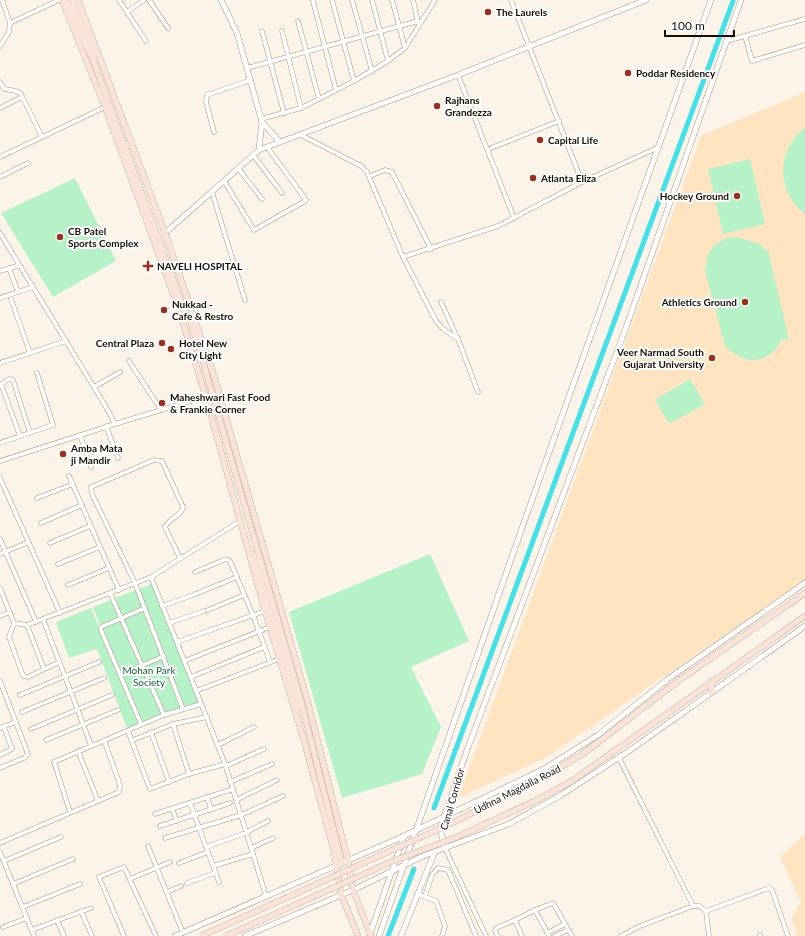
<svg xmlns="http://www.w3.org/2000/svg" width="805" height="936" font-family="Lato,sans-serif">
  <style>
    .built { fill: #ffe4c2 }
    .green { fill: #b6f2c8 }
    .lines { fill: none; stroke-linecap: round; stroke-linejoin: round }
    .canal { stroke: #43e1ea; stroke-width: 5 }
    .minor-casing { stroke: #aa977d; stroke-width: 5 }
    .tertiary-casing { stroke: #aa977d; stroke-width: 6 }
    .secondary-casing { stroke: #aa977d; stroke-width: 6 }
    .minor { stroke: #fff; stroke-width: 4 }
    .tertiary { stroke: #fff; stroke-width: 5 }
    .secondary { stroke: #fae3d9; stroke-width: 5.5 }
    .secondary-bridge-casing { stroke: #aa977d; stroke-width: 6; stroke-linecap: butt }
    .secondary-bridge { stroke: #fae3d9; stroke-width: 5.5 }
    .poi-dot { fill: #9a311e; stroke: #fff; stroke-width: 1.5 }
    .labels { text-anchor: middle; stroke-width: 4; stroke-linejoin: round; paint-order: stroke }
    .poi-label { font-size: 10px; font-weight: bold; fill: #150e05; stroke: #fff; text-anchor: start }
    .park-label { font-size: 10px; fill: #185e37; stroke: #fff }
    .street-label { font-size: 10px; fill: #150e05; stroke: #fff }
  </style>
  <rect width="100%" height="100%" fill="#fdf4e9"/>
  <g class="built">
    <polygon points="805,92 805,580 545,758 458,798 701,136"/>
    <polygon points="805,834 805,936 798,936 791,919 801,902 780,857"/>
  </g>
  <g class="green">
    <path d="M805,128V214C776,193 776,149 805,128Z"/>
    <polygon points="750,159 765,224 723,234 708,169"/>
    <polygon points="75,178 116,261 53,297 1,213"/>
    <path d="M736,237L760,244L766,251L768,250L789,339L781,340C769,366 743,365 725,346L705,271L707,258L713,246L726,238Z"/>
    <polygon points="690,379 705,404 669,424 655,400"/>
    <polygon points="430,554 469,641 411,667 441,727 422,774 342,798 289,612"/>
    <polygon points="154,583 201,703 128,731 97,649 69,658 56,622 91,608 106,645 107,645 93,607"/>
  </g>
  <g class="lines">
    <g class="canal">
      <polyline points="434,808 733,1"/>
      <polyline points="388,936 414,869"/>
    </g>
    <defs>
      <g id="minor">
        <polyline points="2,0 10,23 59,0"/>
        <polyline points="119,0 146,41"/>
        <polyline points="149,0 168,28"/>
        <polyline points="332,0 354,81"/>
        <polyline points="352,0 372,71"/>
        <polyline points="372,0 388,61"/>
        <polyline points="392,0 405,48"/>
        <polyline points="413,0 418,23"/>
        <polyline points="511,0 582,182"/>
        <polyline points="313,1 336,90"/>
        <polyline points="127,12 144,0"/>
        <polyline points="298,21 319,99"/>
        <polyline points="262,31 284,113"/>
        <polyline points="282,31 301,108"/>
        <polyline points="745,36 752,61 805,45"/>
        <polyline points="727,41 805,19"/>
        <polyline points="0,46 9,32 10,23"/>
        <polyline points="247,68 418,21"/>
        <polyline points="458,75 514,218"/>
        <polyline points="0,82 4,89 16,91 21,94 42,137"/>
        <polyline points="0,108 22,97"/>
        <polyline points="261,119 301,108 354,81 388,61 405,48 435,0"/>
        <polyline points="214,132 206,102 207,95 251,80"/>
        <polyline points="301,135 361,166 367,172 403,257 436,321 443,329 458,339"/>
        <polyline points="491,148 559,121"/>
        <polyline points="253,155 282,193"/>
        <polyline points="0,157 105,107"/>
        <polyline points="238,168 262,199"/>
        <polyline points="370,176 385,170 392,172 431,249"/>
        <polyline points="0,177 28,163"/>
        <polyline points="224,181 254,230 305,201 306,200 267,147"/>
        <polyline points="212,192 245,300"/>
        <polyline points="0,233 106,407 115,424"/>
        <polyline points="403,257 498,226 582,182 659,147"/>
        <polyline points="9,268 18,292"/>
        <polyline points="0,271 20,265"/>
        <polyline points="0,298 33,287"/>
        <polyline points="11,299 30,353"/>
        <polyline points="441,302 458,339 478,392"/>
        <polyline points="129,361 161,410"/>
        <polyline points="0,363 66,341"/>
        <polyline points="94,387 120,372"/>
        <polyline points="106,426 118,458"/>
        <polyline points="80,435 91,467"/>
        <polyline points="20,436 1,384 9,379 13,380 30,433"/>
        <polyline points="0,443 53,425 37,373"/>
        <polyline points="0,461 115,424 214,394"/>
        <polyline points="69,476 119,590"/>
        <polyline points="0,478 60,613"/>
        <polyline points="37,498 73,484"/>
        <polyline points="41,523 82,505"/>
        <polyline points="0,539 36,622"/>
        <polyline points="50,543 90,526"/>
        <polyline points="0,554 29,542"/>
        <path d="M180,558L165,527C169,518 182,516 183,507L162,461L154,460L91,487L92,494L135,583L183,709"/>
        <polyline points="58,564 100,547"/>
        <polyline points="195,572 226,559 230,561 253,615 270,662"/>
        <polyline points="151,577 225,764 266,896"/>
        <polyline points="68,585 109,568"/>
        <polyline points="0,588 14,623 27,625 151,577 240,521"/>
        <polyline points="110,593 164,715"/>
        <polyline points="198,593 237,577"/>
        <polyline points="162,606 196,594"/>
        <polyline points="208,610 244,595"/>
        <polyline points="0,616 10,612"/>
        <polyline points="43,619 91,745"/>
        <polyline points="14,623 9,637 23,676 28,677 59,662"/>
        <polyline points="169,623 204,611"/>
        <polyline points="27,625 44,669"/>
        <polyline points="177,642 265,611"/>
        <polyline points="184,661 270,627"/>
        <polyline points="120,675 164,656"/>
        <polyline points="191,677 264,647"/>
        <polyline points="0,681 28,754 24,758 0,768"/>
        <polyline points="196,691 279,659"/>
        <polyline points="20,695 99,662"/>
        <polyline points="22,712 104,678"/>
        <polyline points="141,724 101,630 101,627 145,608"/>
        <polyline points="173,724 189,774"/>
        <polyline points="0,728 16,722"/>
        <polyline points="31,729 112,695"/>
        <polyline points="128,731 150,789 189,774 225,764"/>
        <polyline points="151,732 169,782"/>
        <polyline points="46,740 118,710"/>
        <polyline points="133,740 173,724 207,717"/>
        <polyline points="218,745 254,727"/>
        <polyline points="78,751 98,801"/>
        <polyline points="0,755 12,749 4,727"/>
        <polyline points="619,758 693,906"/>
        <polyline points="226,766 264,749"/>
        <polyline points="230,782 272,764"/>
        <polyline points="207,797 211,809"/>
        <polyline points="236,800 277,780"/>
        <polyline points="190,803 219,882"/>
        <polyline points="172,809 177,821"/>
        <polyline points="70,812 54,762 164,715 201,704"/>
        <polyline points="155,814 233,789"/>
        <polyline points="160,826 230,803"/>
        <polyline points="165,838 241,815 283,796"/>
        <polyline points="0,843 119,792 120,785 104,740"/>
        <polyline points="148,846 183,933"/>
        <polyline points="206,847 243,834 268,821"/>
        <polyline points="251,848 273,838"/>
        <polyline points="445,848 486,936"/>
        <polyline points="0,852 34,936"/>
        <polyline points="4,861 61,837"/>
        <polyline points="179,863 208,852"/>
        <polyline points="213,866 253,854"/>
        <polyline points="130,879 170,862"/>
        <polyline points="187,883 215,873"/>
        <polyline points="13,884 73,859"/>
        <polyline points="167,892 181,886"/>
        <polyline points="417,894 436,901 445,926 442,936"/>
        <polyline points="425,896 432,875 438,868 448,870 476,936"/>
        <polyline points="23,907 80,884"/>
        <polyline points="535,910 553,903 572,936"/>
        <polyline points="81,911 92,936"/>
        <polyline points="706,911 769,888 772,890 788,936"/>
        <polyline points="57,920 64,936"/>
        <polyline points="3,927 27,918"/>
        <polyline points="32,930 91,908"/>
        <polyline points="547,933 565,924"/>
        <polyline points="760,935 760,936"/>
        <polyline points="124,936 99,877 124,867 156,936"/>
        <polyline points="498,936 495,931 496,928 515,920"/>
        <polyline points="522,936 515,920 535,910 549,936"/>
        <polyline points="555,936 568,930"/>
        <polyline points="621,936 640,926 693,906 699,906 706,911 709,936"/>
      </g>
      <g id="tertiary">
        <polyline points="262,122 280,142"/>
        <polyline points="259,150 458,75 646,0"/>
        <polyline points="165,233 259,150 262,122 237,33 221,0"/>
        <polyline points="445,848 440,829 467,750 627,325 741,0"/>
        <polyline points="370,934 404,836"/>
        <polyline points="175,936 404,836 544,769 598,735 668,679 805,583"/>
        <polyline points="245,936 353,890 423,856 509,824 561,795 629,751 805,626"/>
        <polyline points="379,936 528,511 711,0"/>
        <polyline points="401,936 435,851"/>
      </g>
      <g id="secondary">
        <polyline points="62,0 105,107 177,304 206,397 265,611 303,737 334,851 341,894 358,936"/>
        <polyline points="66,0 94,63"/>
        <polyline points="72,0 93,54 95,65 184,309 189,317 204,365 301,701 342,863"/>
        <polyline points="78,0 165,233 214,376 307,699 348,861 353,890 371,936"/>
        <polyline points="253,554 298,709"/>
        <polyline points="678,681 805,593"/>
        <polyline points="698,692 805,616"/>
        <polyline points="711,693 712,681"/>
      </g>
    </defs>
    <use href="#minor" class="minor-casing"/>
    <use href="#tertiary" class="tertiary-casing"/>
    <use href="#secondary" class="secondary-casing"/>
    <use href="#minor" class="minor"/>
    <use href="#tertiary" class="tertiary"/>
    <use href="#secondary" class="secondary"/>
    <defs>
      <g id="secondary-bridge">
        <polyline points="201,936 448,825 546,776 584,753 678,681"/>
        <polyline points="226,936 393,861 457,837 537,800 572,781 698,692"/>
      </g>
    </defs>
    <use href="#secondary-bridge" class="secondary-bridge-casing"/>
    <use href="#secondary-bridge" class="secondary-bridge"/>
  </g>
  <g class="poi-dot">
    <circle cx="488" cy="12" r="4"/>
    <circle cx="628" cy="73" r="4"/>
    <circle cx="437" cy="106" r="4"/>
    <circle cx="540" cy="140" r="4"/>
    <circle cx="533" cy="178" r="4"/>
    <circle cx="737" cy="196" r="4"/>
    <circle cx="60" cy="237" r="4"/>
    <path d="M146 260h4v4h4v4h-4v4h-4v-4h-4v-4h4z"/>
    <circle cx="745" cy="302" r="4"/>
    <circle cx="164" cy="310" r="4"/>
    <circle cx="162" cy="343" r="4"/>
    <circle cx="171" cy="349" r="4"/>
    <circle cx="712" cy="358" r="4"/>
    <circle cx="162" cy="403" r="4"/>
    <circle cx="63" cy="454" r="4"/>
  </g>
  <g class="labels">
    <g class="poi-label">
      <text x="496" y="16">The Laurels</text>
      <text x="636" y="77">Poddar Residency</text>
      <text x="445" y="104">Rajhans<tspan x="445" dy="12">Grandezza</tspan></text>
      <text x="548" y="144">Capital Life</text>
      <text x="541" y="182">Atlanta Eliza</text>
      <text x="729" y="200" text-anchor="end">Hockey Ground</text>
      <text x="68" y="235">CB Patel<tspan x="68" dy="12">Sports Complex</tspan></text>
      <text x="157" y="270">NAVELI HOSPITAL</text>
      <text x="737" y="306" text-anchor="end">Athletics Ground</text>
      <text x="172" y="308">Nukkad -<tspan x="172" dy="12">Cafe &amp; Restro</tspan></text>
      <text x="154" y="347" text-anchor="end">Central Plaza</text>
      <text x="179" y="347">Hotel New<tspan x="179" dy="12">City Light</tspan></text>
      <text x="704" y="356" text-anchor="end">Veer Narmad South<tspan x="704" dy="12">Gujarat University</tspan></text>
      <text x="170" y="401">Maheshwari Fast Food<tspan x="170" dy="12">&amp; Frankie Corner</tspan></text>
      <text x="71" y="452">Amba Mata<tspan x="71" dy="12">ji Mandir</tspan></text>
    </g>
    <g class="park-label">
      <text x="149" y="674">Mohan Park<tspan x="149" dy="12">Society</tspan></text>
    </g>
    <g class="street-label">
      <text transform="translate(517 789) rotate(-27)" y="4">Udhna Magdalla Road</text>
      <text transform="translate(452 799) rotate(-74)" y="4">Canal Corridor</text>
    </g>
  </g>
  <path d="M665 30v6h69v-6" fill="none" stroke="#150e05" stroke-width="2"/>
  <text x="671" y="30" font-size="12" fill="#150e05" stroke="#ffffff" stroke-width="3" paint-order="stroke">100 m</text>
</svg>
